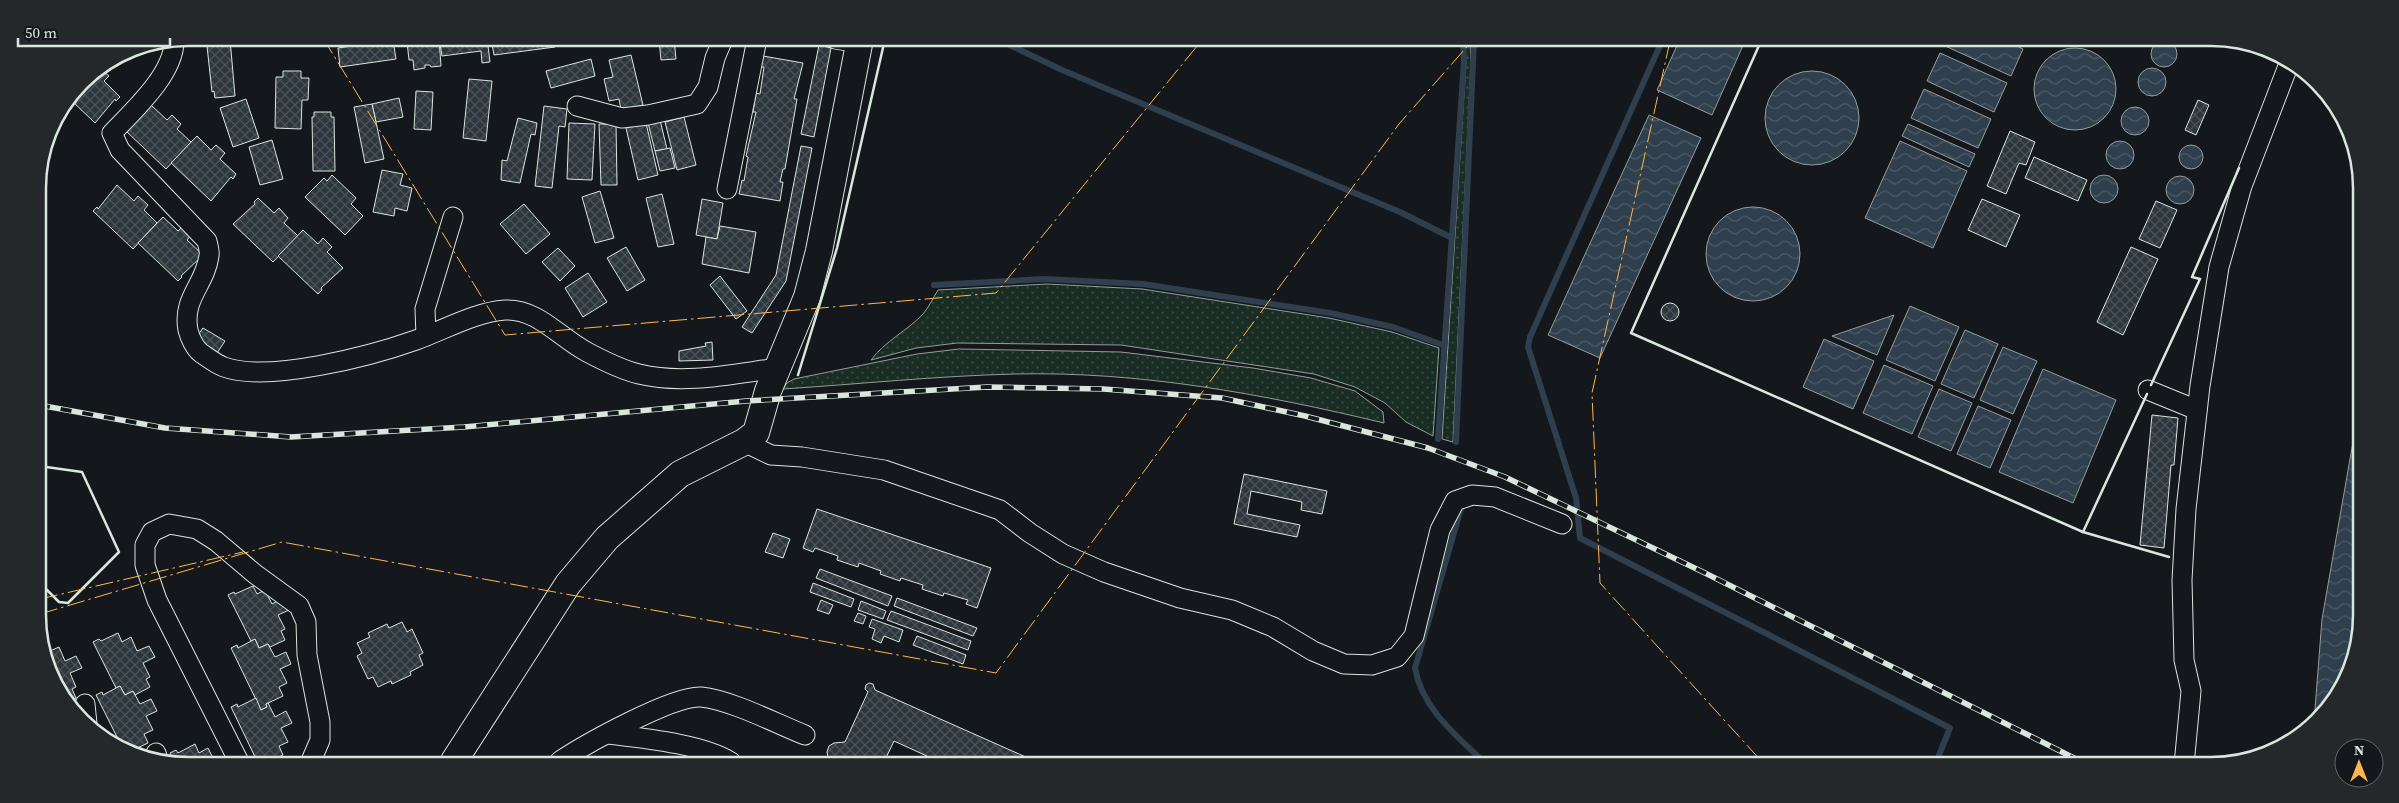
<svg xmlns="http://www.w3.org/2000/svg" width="2399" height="803" font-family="'Source Serif 4',serif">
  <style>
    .grass { fill: url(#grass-dots); stroke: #939e99 }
    .water { fill: url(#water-waves); stroke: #939e99 }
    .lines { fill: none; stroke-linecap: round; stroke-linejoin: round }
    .stream { stroke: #2f3f4d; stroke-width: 6 }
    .building { fill: url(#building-cross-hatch); stroke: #d8e6dc }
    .street-casing { stroke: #d8e6dc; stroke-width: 21 }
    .secondary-casing { stroke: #d8e6dc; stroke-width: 28 }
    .street { stroke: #14181c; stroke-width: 19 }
    .secondary { stroke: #14181c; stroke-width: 26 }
    .rail-casing { stroke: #d8e6dc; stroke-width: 5.5 }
    .rail { stroke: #14181c; stroke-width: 4; stroke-dasharray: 11; stroke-linecap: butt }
    .wall { stroke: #d8e6dc; stroke-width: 2.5 }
    .power { stroke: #ffb74d; stroke-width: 1; stroke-dasharray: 18 4 2.5 4; stroke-linecap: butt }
    .rim { fill: none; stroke: #d8e6dc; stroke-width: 2.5 }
  </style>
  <defs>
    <pattern id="grass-dots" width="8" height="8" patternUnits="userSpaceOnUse" patternTransform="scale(1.25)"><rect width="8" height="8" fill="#1a2d24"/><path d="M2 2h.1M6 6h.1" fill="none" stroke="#3b4b43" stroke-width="1.8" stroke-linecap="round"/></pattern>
    <pattern id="water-waves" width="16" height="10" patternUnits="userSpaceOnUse" patternTransform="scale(1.25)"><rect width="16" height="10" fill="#2f3f4d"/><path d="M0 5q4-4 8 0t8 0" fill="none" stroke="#4c5b66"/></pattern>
    <pattern id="building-cross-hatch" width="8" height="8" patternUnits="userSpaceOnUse" patternTransform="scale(1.25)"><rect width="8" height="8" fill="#2c363c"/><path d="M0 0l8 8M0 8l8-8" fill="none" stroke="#4a5358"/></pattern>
  </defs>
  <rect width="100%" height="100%" fill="#14181c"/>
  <g class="grass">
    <polygon points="1465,41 1470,41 1471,63 1453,442 1442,439 1466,62"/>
    <path d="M1047,284L1142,289L1329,318L1392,332L1439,348L1433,436L1406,422L1385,403L1355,387L1314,374L1121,345L957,343L916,348L871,360C885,341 907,331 923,314C929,307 933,298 938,290Z"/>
    <path d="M959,349L1121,352L1253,368L1311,378L1355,391L1383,412L1384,423C1263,394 1139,371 1014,374C937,376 860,384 783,389L787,383L794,379L917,354Z"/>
  </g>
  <g class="water">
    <circle cx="2164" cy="54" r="13"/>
    <polygon points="1679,41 1745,41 1712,115 1657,90"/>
    <polygon points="1945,42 2009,42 2023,49 2011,76 1943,45"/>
    <circle cx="2075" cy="89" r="41"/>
    <polygon points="1940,53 2007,83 1994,112 1927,81"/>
    <circle cx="2152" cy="82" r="14"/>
    <circle cx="1812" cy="118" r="47"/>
    <polygon points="1924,89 1991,119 1978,148 1911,118"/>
    <circle cx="2135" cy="121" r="14"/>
    <polygon points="1649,115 1701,138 1600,358 1548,335"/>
    <polygon points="1908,124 1975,154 1969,167 1902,136"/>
    <polygon points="1900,141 1967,171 1933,248 1865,218"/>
    <circle cx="2120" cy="155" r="14"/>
    <circle cx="2191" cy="157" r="12"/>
    <circle cx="2104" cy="189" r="14"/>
    <circle cx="2180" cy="190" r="14"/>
    <circle cx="1753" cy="254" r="47"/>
    <polygon points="1910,306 1959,327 1935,381 1886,360"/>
    <polygon points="1894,315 1877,355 1832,336"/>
    <polygon points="1965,330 1998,344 1974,398 1941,384"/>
    <polygon points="1824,339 1874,361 1853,409 1803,387"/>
    <polygon points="2003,347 2037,361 2013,414 1980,400"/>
    <polygon points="1884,365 1933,386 1912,434 1863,413"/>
    <polygon points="2043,369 2116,400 2073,503 1999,472"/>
    <polygon points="1939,389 1972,403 1951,451 1918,437"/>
    <polygon points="1978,406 2011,420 1990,468 1957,454"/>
    <polygon points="2357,419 2356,654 2336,699 2314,722 2322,619"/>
  </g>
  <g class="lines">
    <g class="stream">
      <polyline points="999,40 1062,70 1400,212 1450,237"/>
      <polyline points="1662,41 1530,337 1528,347 1576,498 1580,538 1950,728 1935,765"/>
      <polyline points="934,285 1044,279 1143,284 1330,313 1393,327 1443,345"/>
      <polyline points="1438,439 1464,61 1463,41"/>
      <polyline points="1456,442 1474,41"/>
      <path d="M1462,505L1415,668C1422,709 1457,736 1485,763"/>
    </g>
  </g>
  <g class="building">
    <polygon points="439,38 487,38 490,62 482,63 481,51 442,56"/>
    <polygon points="439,38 441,66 431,67 430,65 425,65 425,68 414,70 413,60 409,60 407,42"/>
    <polygon points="491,38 562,38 563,43 554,44 555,47 494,55"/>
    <polygon points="567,38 586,39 570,46"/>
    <polygon points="230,39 235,96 215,98 214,91 212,92 207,46 210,46 209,41"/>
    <polygon points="659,39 674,39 676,59 661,60"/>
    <polygon points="393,40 396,59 340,67 338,48"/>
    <polygon points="819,45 831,48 814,137 801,134"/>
    <polygon points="631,55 643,105 621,110 619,99 609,101 604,79 613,77 609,60"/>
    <polygon points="763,56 803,63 794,99 797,99 785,169 783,169 780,182 783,182 780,201 739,194 742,180 744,181 748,157 746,156 756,112 753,112 756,93 760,94 764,67 761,67"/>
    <polygon points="591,59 595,76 551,88 546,71"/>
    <polygon points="101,69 109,76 104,81 120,97 116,101 115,99 95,123 70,99 82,81"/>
    <polygon points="283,71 301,71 301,78 309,78 308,100 302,100 301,129 275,128 276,77 283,77"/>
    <polygon points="469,79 492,81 486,141 463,138"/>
    <polygon points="416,91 433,92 431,130 414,129"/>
    <polygon points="399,98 403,117 376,122 372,104"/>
    <polygon points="246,99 259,138 233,147 220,108"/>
    <polygon points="2198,100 2209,105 2196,135 2185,130"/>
    <polygon points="372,104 384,159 365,163 354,107"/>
    <polygon points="151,105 167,120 172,115 181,124 177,129 191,142 166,169 126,131 148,110 147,109"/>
    <polygon points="544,106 567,109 565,127 559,126 552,188 535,186"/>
    <polygon points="314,112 331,112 331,117 334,117 335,171 313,171 312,117 314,117"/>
    <polygon points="684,117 696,165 677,170 665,122"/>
    <polygon points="518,118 537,123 535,135 531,134 520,183 501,180 502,160 507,161"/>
    <polygon points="660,120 667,149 655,151 648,123"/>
    <polygon points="569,123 595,124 592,180 567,179"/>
    <polygon points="646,123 658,175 638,180 626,128"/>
    <polygon points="599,124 616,124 617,185 601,185"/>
    <polygon points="2010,131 2035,142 2026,165 2019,163 2006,194 1987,186"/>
    <polygon points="197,136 211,150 216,145 225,153 220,159 236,174 233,179 231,177 211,201 171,163"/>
    <polygon points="272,140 283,179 260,185 249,147"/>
    <polygon points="801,146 812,148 786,281 752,333 742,327 776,275"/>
    <polygon points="670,148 675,168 660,171 655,151"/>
    <polygon points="2034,157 2087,180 2078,201 2025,178"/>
    <polygon points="382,170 403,174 400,185 412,188 407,211 395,208 394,216 373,212"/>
    <polygon points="332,175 356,198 351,204 363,216 345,235 305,197 324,178 327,181"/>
    <polygon points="117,185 134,201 138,196 148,205 144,210 157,223 133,249 93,211 97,207 98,209"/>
    <polygon points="600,191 614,238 595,243 582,197"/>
    <polygon points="662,194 674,244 658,247 646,198"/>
    <polygon points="258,198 274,213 279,208 288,218 284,223 298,236 273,262 233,224 255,204 254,202"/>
    <polygon points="702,199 723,203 717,239 696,235"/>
    <polygon points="1982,199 2020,215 2006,247 1968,230"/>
    <polygon points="2156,201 2177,210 2160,248 2139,239"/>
    <polygon points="524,204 550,234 526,254 500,224"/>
    <polygon points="163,217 178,231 183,226 192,234 187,240 203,255 181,276 182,277 178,281 138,243"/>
    <polygon points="720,226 756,232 749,273 702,264 706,237 717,239"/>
    <polygon points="303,230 318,244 323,238 332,247 327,252 343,268 321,288 322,290 318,294 278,256"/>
    <polygon points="626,247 645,280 627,291 607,258"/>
    <polygon points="2131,247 2158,259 2123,335 2097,322"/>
    <polygon points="558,248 575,266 560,281 542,262"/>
    <polygon points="588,273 607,302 583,317 565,288"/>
    <polygon points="720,276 747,311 736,319 710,285"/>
    <circle cx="1670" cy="312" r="9"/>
    <polygon points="203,328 225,341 217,353 195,339"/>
    <polygon points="712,342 713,360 679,361 679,351 706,346 705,343"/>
    <polygon points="2152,415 2178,418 2174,465 2171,465 2164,548 2140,545"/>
    <polygon points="1244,474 1327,491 1322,514 1301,510 1302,502 1251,491 1247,514 1300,525 1297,537 1234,524"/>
    <polygon points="817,509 991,568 977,608 966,604 968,600 944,593 943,596 922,589 923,585 901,578 900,581 880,574 881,571 859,563 858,567 837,560 838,556 815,548 813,552 803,548"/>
    <polygon points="773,533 790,539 783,558 765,552"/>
    <polygon points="820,569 892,596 888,606 816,578"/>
    <polygon points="813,583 854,599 851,607 810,592"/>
    <polygon points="253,586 257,594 265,590 272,604 283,598 289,610 278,615 285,629 281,631 285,640 270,647 268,644 259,648 255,639 251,641 228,595 234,592 235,594"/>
    <polygon points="897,598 977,628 973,636 894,606"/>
    <polygon points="821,600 833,605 829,614 817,610"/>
    <polygon points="861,601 886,611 883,619 858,610"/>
    <polygon points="891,611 971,641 968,650 887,620"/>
    <polygon points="858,613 866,616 863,624 854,621"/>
    <polygon points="872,619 903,630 899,642 884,636 881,643 872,639 875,629 869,627"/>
    <polygon points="402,622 407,632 412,629 423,653 419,655 423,665 410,672 411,675 392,684 391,681 378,687 373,677 368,679 357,656 362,653 357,643 370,637 368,633 387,624 389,628"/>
    <polygon points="118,633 122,642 131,637 137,651 149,646 155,657 143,663 150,677 146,679 150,687 135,695 133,691 125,695 120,686 116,688 93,642 99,639 101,641"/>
    <polygon points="917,636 966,655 963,664 913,645"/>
    <polygon points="255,639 259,648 268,644 275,657 286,652 291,664 280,669 287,683 279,687 283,696 266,704 267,707 261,710 231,648 237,645 238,648"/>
    <polygon points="46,642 50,651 59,647 65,661 76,656 82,668 70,673 76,687 72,689 76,698 69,701 41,644"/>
    <polygon points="869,683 873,684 875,690 1037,762 940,762 894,741 884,762 829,762 827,752 829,746 834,743 845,742 868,692 865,689 866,685"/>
    <polygon points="120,686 125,695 133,691 140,704 151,699 157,711 146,716 153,730 144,734 148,743 131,751 132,753 123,749 96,695 102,692 103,695"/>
    <polygon points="256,698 261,710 267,707 266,704 268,703 275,717 286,711 292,723 281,728 288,742 279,746 283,755 271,761 257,761 231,707 237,704 238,707"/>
    <polygon points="195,744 199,753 208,748 214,760 174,760 170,753 176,750 178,753"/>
  </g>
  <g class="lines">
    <defs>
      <g id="street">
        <polyline points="835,39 860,43"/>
        <path d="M174,40C175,73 133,111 112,133L120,150L207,241C208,246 210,251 209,256C205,285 182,298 188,330C190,338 195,348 201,353C207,357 216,364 224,367C268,383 371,356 416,340C444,330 475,312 505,310C537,308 560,338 587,352C602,360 622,370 639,374C684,385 732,374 778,368"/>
        <polyline points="577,106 622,118 648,115 697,104 708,87 715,58 723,39"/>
        <polyline points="727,189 757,39"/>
        <polyline points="426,336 425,309 453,217"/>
        <polyline points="2148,390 2197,410"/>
        <polyline points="744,442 771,455 802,457 884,470 1000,510 1030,533 1063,554 1104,572 1180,598 1232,610 1273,627 1313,651 1344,664 1372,665 1397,657 1414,636 1440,530 1455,501 1472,495 1495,497 1562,524"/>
        <polyline points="85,704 87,724"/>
        <path d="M609,734C642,738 703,744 731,762"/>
        <polyline points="156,753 158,760"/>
        <polyline points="238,760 157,600 145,565 145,545 152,532 169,524 197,529 216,541 255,574 299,606 306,622 307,655 320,722 320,740 311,761"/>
        <path d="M560,761C584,745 673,695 701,697C731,700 775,723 805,735"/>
        <polyline points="2184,765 2191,691 2184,660 2182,580 2186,509 2200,386 2219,267 2242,186 2290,61"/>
      </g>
      <polyline id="secondary" points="454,761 568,584 607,538 680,474 744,442 756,433 768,391 807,297 819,251 860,39"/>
    </defs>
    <use href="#street" class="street-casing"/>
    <use href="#secondary" class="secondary-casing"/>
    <use href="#street" class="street"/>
    <use href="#secondary" class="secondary"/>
    <defs>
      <polyline id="rail" points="39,405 165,428 291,437 464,427 746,401 987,387 1103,389 1222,398 1305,416 1428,448 1505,477 1705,573 2088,765"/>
    </defs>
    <use href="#rail" class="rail-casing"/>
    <use href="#rail" class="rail"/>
    <g class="wall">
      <polyline points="1761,41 1631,333 2083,532 2169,557"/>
      <polyline points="798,375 837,248 885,39"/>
      <polyline points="2151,385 2200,279 2192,277 2239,168"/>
      <polyline points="39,466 82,472 119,552 68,603 59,602 40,583"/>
      <polyline points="2083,532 2147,394"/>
    </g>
    <g class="power">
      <polyline points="323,38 505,335 996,293 1202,40"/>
      <polyline points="1670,41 1592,393 1600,583 1764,764"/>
      <polyline points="40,599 243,552"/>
      <polyline points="40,614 282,542 996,673 1399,124 1472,41"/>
    </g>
  </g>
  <path d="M0 0H2399V803H0ZM188 46H2211A142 142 0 0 1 2353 188V615A142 142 0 0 1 2211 757H188A142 142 0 0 1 46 615V188A142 142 0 0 1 188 46Z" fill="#24282b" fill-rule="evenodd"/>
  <path class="rim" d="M188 46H2211A142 142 0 0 1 2353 188V615A142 142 0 0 1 2211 757H188A142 142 0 0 1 46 615V188A142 142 0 0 1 188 46Z"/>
  <g transform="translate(2359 763)"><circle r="24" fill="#14181c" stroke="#626a69"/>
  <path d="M0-4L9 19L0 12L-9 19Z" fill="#ffb74d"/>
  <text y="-8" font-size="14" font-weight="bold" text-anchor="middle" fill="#d8e6dc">N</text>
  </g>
  <path d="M18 38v8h152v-8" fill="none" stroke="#d8e6dc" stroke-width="2.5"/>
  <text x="25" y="38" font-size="15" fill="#d8e6dc" stroke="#14181c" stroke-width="4" paint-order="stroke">50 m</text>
</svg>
